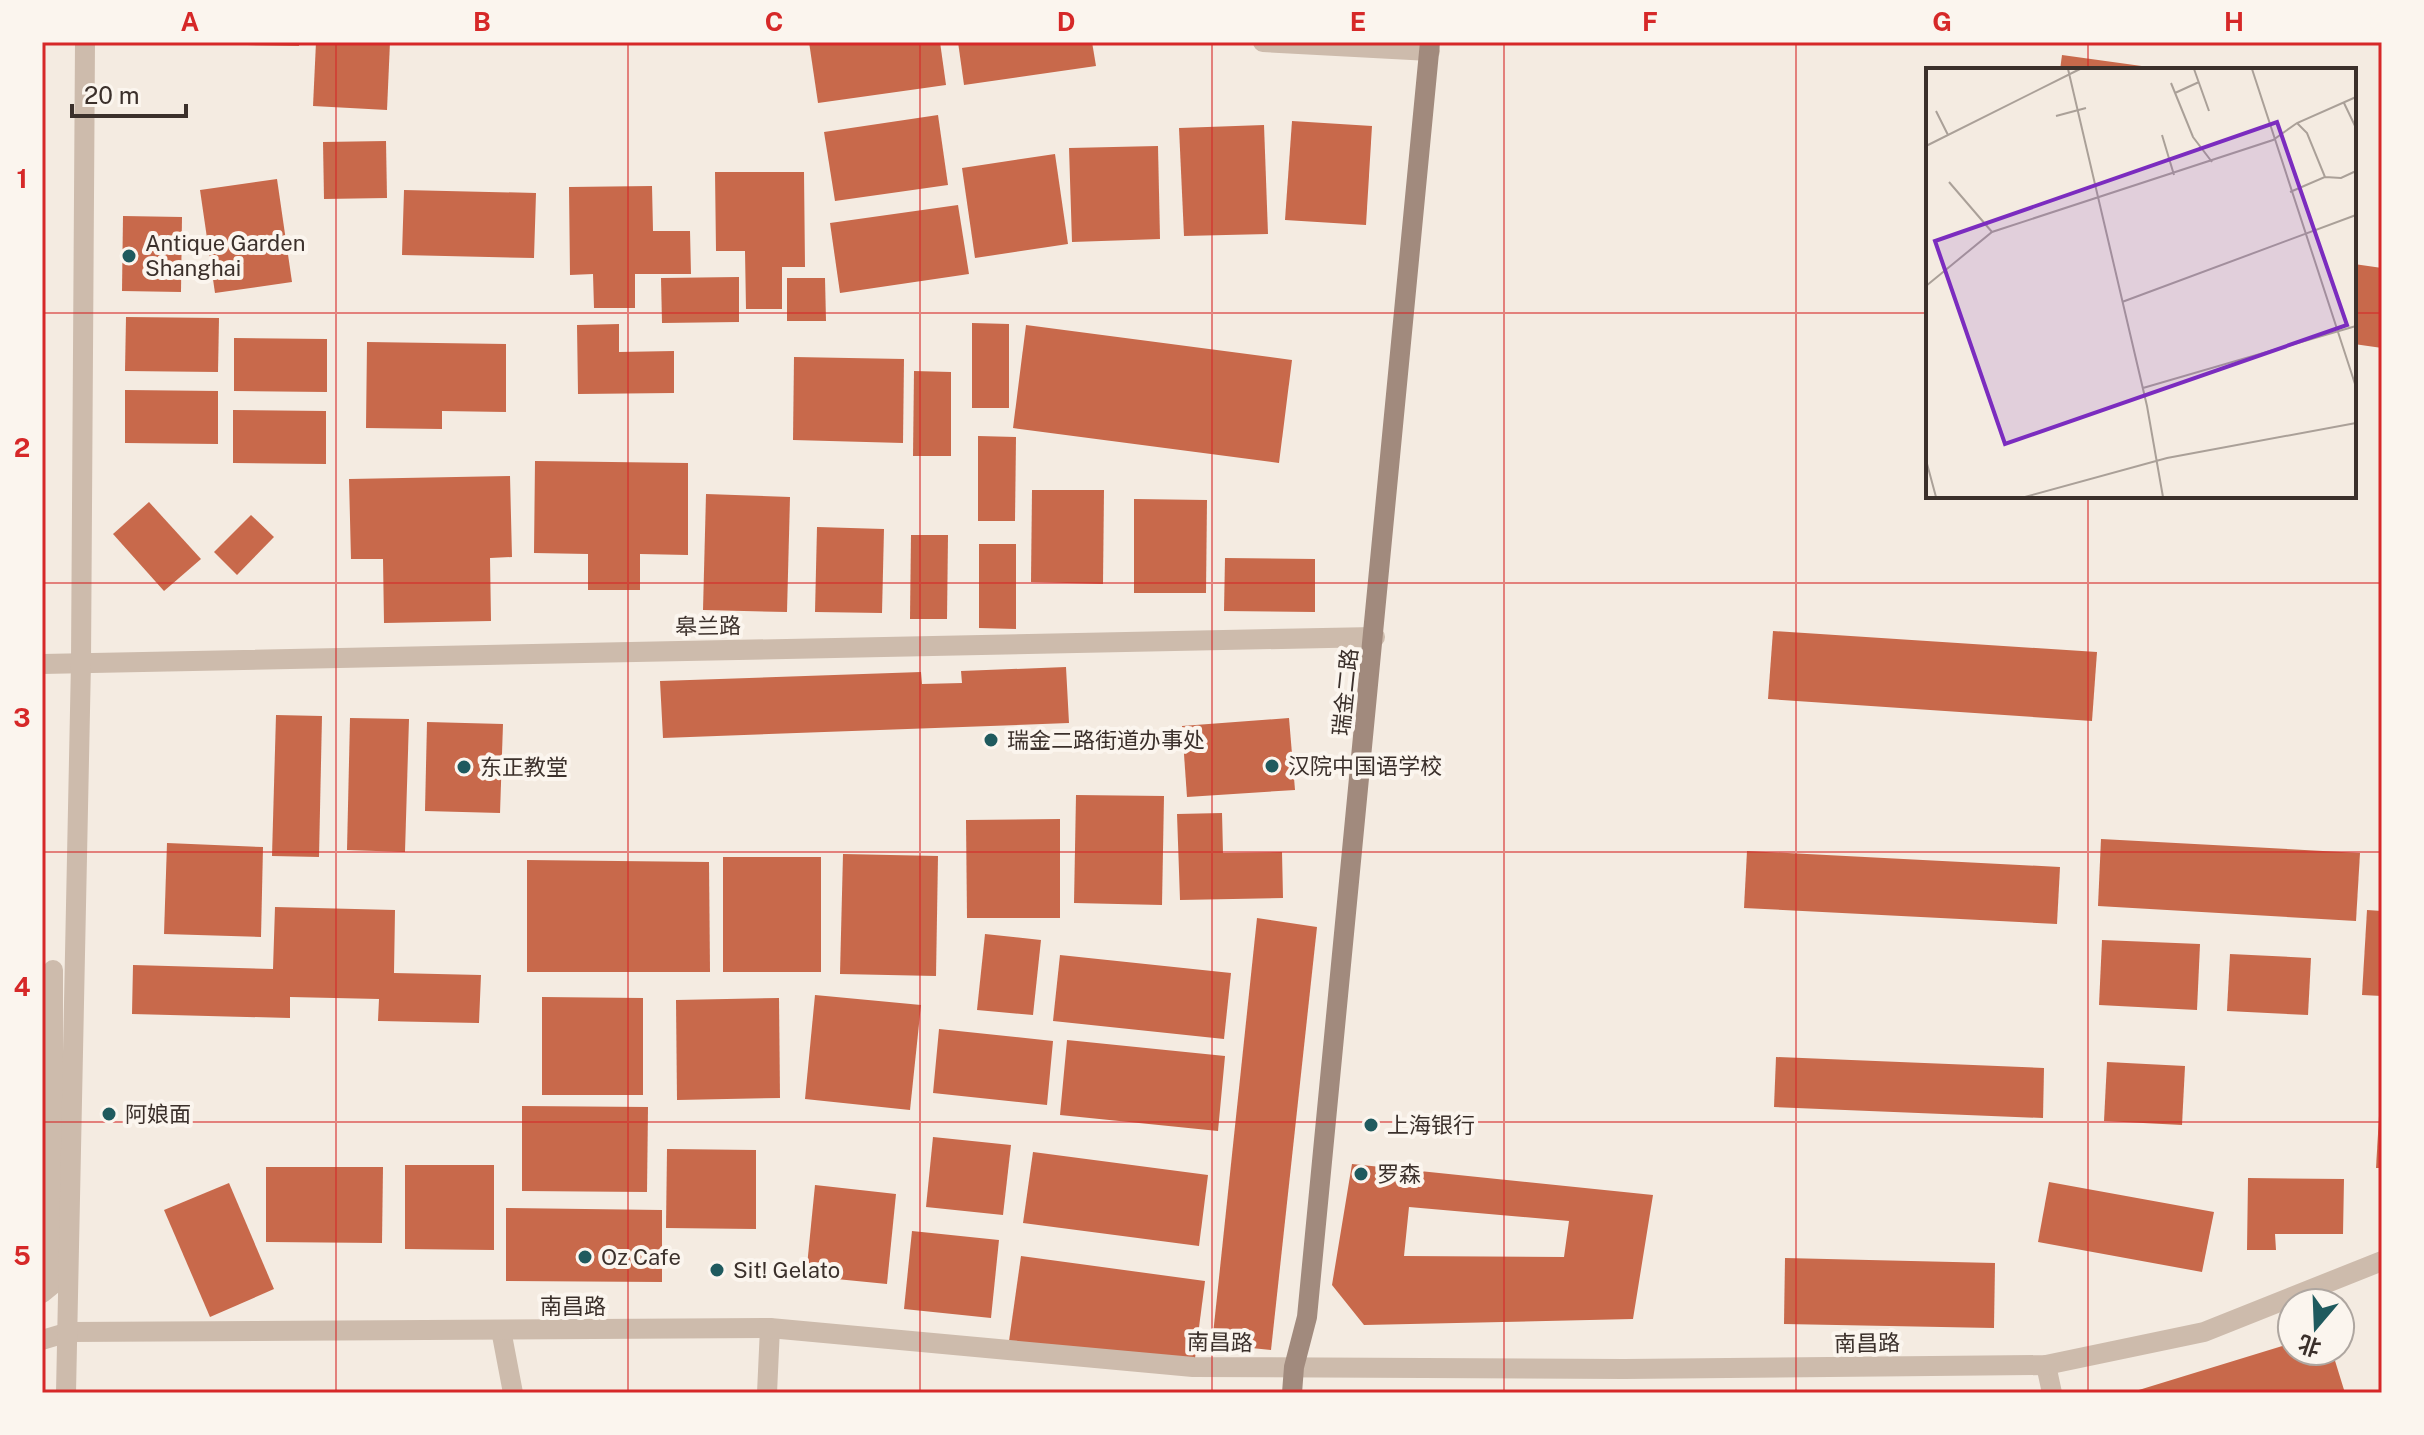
<svg xmlns="http://www.w3.org/2000/svg" width="2424" height="1435" font-family="'Public Sans','Noto Sans SC',sans-serif">
  <style>
    .building { fill: #c8694b; fill-rule: evenodd }
    .lines { fill: none; stroke-linecap: round; stroke-linejoin: round }
    .service { stroke: #cdbbac; stroke-width: 20 }
    .minor { stroke: #cdbbac; stroke-width: 20 }
    .secondary { stroke: #a18a7d; stroke-width: 20 }
    .grid { fill: none; stroke: #d62828; stroke-width: 2; stroke-opacity: 0.55 }
    .poi-dot { fill: #1f5a5e; stroke: #fbf5ee; stroke-width: 3 }
    .labels { text-anchor: middle; stroke-width: 8; stroke-linejoin: round; paint-order: stroke }
    .poi-label { font-size: 22px; fill: #3b302b; stroke: #fbf5ee; text-anchor: start }
    .street-label { font-size: 22px; fill: #3b302b; stroke: #fbf5ee }
    .inset-road { fill: none; stroke: #aaa098; stroke-width: 2 }
    .view { fill: #7b2cbf; fill-opacity: 0.15; stroke: #7b2cbf; stroke-width: 4 }
    .inset-edge { fill: none; stroke: #3b302b; stroke-width: 4 }
    .neatline { fill: none; stroke: #d62828; stroke-width: 3 }
    .grid-label { font-size: 26px; text-anchor: middle; font-weight: bold; fill: #d62828 }
  </style>
  <rect width="100%" height="100%" fill="#f4ebe1"/>
  <g class="building">
    <polygon points="247,42 299,42 299,46 247,45"/>
    <polygon points="316,42 390,42 387,110 313,106"/>
    <polygon points="809,42 940,42 946,85 818,103"/>
    <polygon points="958,42 1092,42 1096,66 964,85"/>
    <polygon points="2062,55 2156,68 2156,70 2060,70"/>
    <polygon points="938,115 948,185 835,201 824,132"/>
    <polygon points="1292,121 1372,126 1366,225 1285,220"/>
    <polygon points="1264,125 1268,234 1184,236 1179,128"/>
    <polygon points="386,141 387,198 324,199 323,142"/>
    <polygon points="1158,146 1160,239 1072,242 1069,148"/>
    <polygon points="1055,154 1068,244 975,258 962,168"/>
    <polygon points="715,172 804,172 805,267 782,267 782,309 746,309 745,251 716,251"/>
    <polygon points="277,179 292,282 215,293 200,190"/>
    <polygon points="652,186 653,231 690,231 691,274 635,274 635,308 594,308 593,274 570,275 569,187"/>
    <polygon points="404,190 536,193 534,258 402,255"/>
    <polygon points="958,205 969,274 840,293 830,223"/>
    <polygon points="123,216 182,217 181,292 122,291"/>
    <polygon points="2354,264 2382,268 2382,348 2354,344"/>
    <polygon points="739,277 739,322 662,323 661,278"/>
    <polygon points="787,278 825,278 826,321 787,321"/>
    <polygon points="126,317 219,318 218,372 125,371"/>
    <polygon points="972,323 1009,324 1009,408 972,408"/>
    <polygon points="619,324 619,352 674,351 674,393 578,394 577,325"/>
    <polygon points="1026,325 1292,360 1279,463 1013,428"/>
    <polygon points="234,338 327,339 327,392 234,391"/>
    <polygon points="367,342 506,344 506,412 442,411 442,429 366,428"/>
    <polygon points="794,357 904,359 903,443 793,440"/>
    <polygon points="914,371 951,372 951,456 913,456"/>
    <polygon points="125,390 218,391 218,444 125,443"/>
    <polygon points="233,410 326,411 326,464 233,463"/>
    <polygon points="978,436 1016,437 1015,521 978,521"/>
    <polygon points="535,461 688,463 688,555 640,554 640,590 588,590 588,554 534,553"/>
    <polygon points="510,476 512,557 490,558 491,621 384,623 383,559 351,559 349,479"/>
    <polygon points="1032,490 1104,490 1103,584 1031,582"/>
    <polygon points="706,494 790,497 787,612 703,610"/>
    <polygon points="1134,499 1207,500 1206,593 1134,593"/>
    <polygon points="149,502 201,559 164,591 113,534"/>
    <polygon points="251,515 274,537 237,575 214,552"/>
    <polygon points="817,527 884,529 882,613 815,612"/>
    <polygon points="911,535 948,535 947,619 910,619"/>
    <polygon points="979,544 1016,544 1016,629 979,628"/>
    <polygon points="1225,558 1315,559 1315,612 1224,611"/>
    <polygon points="1773,631 2097,652 2092,721 1768,699"/>
    <polygon points="1066,667 1069,723 663,738 660,681 921,672 922,684 962,683 961,671"/>
    <polygon points="276,715 322,716 319,857 272,856"/>
    <polygon points="350,718 409,719 405,852 347,850"/>
    <polygon points="1289,718 1295,790 1187,797 1182,726"/>
    <polygon points="427,722 503,724 500,813 425,811"/>
    <polygon points="1076,795 1164,796 1162,905 1074,903"/>
    <polygon points="1222,813 1223,853 1282,852 1283,898 1180,900 1177,814"/>
    <polygon points="1060,819 1060,918 967,918 966,820"/>
    <polygon points="2101,839 2360,853 2356,921 2098,906"/>
    <polygon points="167,843 263,847 261,937 164,934"/>
    <polygon points="1747,851 2060,867 2057,924 1744,908"/>
    <polygon points="843,854 938,856 936,976 840,974"/>
    <rect x="723" y="857" width="98" height="115"/>
    <polygon points="527,860 709,862 710,972 527,972"/>
    <polygon points="275,907 395,910 394,973 481,975 479,1023 378,1021 379,999 290,997 290,1018 132,1014 133,965 273,969"/>
    <polygon points="2367,910 2382,911 2382,996 2362,995"/>
    <polygon points="1257,918 1317,927 1271,1350 1212,1344"/>
    <polygon points="985,934 1041,940 1033,1015 977,1010"/>
    <polygon points="2102,940 2200,944 2197,1010 2099,1005"/>
    <polygon points="2230,954 2311,958 2308,1015 2227,1011"/>
    <polygon points="1060,955 1231,973 1224,1039 1053,1021"/>
    <polygon points="815,995 921,1005 910,1110 805,1099"/>
    <polygon points="542,997 643,998 643,1095 542,1095"/>
    <polygon points="779,998 780,1098 677,1100 676,1000"/>
    <polygon points="939,1029 1053,1041 1047,1105 933,1093"/>
    <polygon points="1067,1040 1225,1056 1218,1131 1060,1115"/>
    <polygon points="1776,1057 2044,1068 2043,1118 1774,1107"/>
    <polygon points="2107,1062 2185,1066 2182,1125 2104,1121"/>
    <polygon points="2380,1099 2382,1099 2382,1168 2376,1168"/>
    <polygon points="522,1106 648,1107 647,1192 522,1191"/>
    <polygon points="933,1137 1011,1145 1003,1215 926,1207"/>
    <polygon points="42,1146 45,1146 48,1276 42,1277"/>
    <polygon points="667,1149 756,1150 756,1229 666,1228"/>
    <polygon points="1033,1152 1208,1175 1199,1246 1023,1223"/>
    <path d="M1352,1164L1653,1195L1633,1319L1364,1325L1332,1285ZM1409,1207L1569,1221L1564,1257L1404,1256Z"/>
    <polygon points="405,1165 494,1165 494,1250 405,1249"/>
    <polygon points="266,1167 383,1167 382,1243 266,1242"/>
    <polygon points="2248,1178 2344,1179 2343,1234 2275,1234 2276,1250 2247,1250"/>
    <polygon points="2049,1182 2214,1212 2202,1272 2038,1242"/>
    <polygon points="229,1183 274,1289 210,1317 164,1210"/>
    <polygon points="815,1185 896,1194 887,1284 806,1276"/>
    <polygon points="506,1208 662,1210 662,1282 506,1281"/>
    <polygon points="912,1231 999,1240 991,1318 904,1309"/>
    <polygon points="1021,1256 1205,1281 1194,1366 1009,1341"/>
    <polygon points="1785,1258 1995,1263 1994,1328 1784,1324"/>
    <polygon points="2292,1343 2292,1351 2332,1351 2345,1393 2129,1393"/>
  </g>
  <g class="lines">
    <g class="service">
      <polyline points="42,1293 53,1284 53,970"/>
      <polyline points="501,1330 513,1393"/>
      <polyline points="2046,1365 2052,1393"/>
      <polyline points="767,1393 770,1328"/>
    </g>
    <g class="minor">
      <polyline points="1263,42 1430,51"/>
      <polyline points="42,664 1375,637"/>
      <polyline points="42,1340 69,1332 770,1328 1193,1367 1624,1369 2046,1365 2204,1332 2382,1261"/>
      <polyline points="66,1393 81,662 85,42"/>
    </g>
    <polyline class="secondary" points="1292,1393 1294,1367 1307,1317 1430,42"/>
  </g>
  <path class="grid" d="M336,42V1393M628,42V1393M920,42V1393M1212,42V1393M1504,42V1393M1796,42V1393M2088,42V70M42,313H1928M2354,313H2382M2088,496V1393M42,583H2382M42,852H2382M42,1122H2382"/>
  <g class="poi-dot">
    <circle cx="129" cy="256" r="8"/>
    <circle cx="991" cy="740" r="8"/>
    <circle cx="1272" cy="766" r="8"/>
    <circle cx="464" cy="767" r="8"/>
    <circle cx="109" cy="1114" r="8"/>
    <circle cx="1371" cy="1125" r="8"/>
    <circle cx="1361" cy="1174" r="8"/>
    <circle cx="585" cy="1257" r="8"/>
    <circle cx="717" cy="1270" r="8"/>
  </g>
  <g class="labels">
    <g class="poi-label">
      <text x="145" y="251">Antique Garden<tspan x="145" dy="25">Shanghai</tspan></text>
      <text x="1007" y="748">瑞金二路街道办事处</text>
      <text x="1288" y="774">汉院中国语学校</text>
      <text x="480" y="775">东正教堂</text>
      <text x="125" y="1122">阿娘面</text>
      <text x="1387" y="1133">上海银行</text>
      <text x="1377" y="1182">罗森</text>
      <text x="601" y="1265">Oz Cafe</text>
      <text x="733" y="1278">Sit! Gelato</text>
    </g>
    <g class="street-label">
      <text transform="translate(708 626) rotate(-1)" y="8">皋兰路</text>
      <text transform="translate(1345 692) rotate(-84)" y="8">瑞金二路</text>
      <text x="573" y="1314">南昌路</text>
      <text transform="translate(1220 1342) rotate(1)" y="8">南昌路</text>
      <text transform="translate(1867 1343) rotate(-1)" y="8">南昌路</text>
    </g>
  </g>
  <g transform="translate(1926 68)">
    <rect width="430" height="430" fill="#f4ebe1"/>
    <path class="inset-road" d="M142,1L221,338L237,429M268,1L283,43M326,1L430,319M245,15L267,69L286,94M249,25L273,14M418,35L430,60M10,43L22,67M130,48L160,40M236,67L248,107M0,78L154,1M399,109L415,110L430,103M23,114L66,164M364,124L399,109L381,65L371,55M0,218L66,164L347,72L371,55L430,29M196,234L430,147M217,320L430,258M0,392L10,429M99,429L241,390L430,355"/>
    <path class="view" d="M351,54L421,257L79,376L9,173Z"/>
    <rect width="430" height="430" class="inset-edge"/>
  </g>
  <rect width="2424" height="1435" fill="none" stroke="#fbf5ee" stroke-width="88"/>
  <g transform="translate(2316 1327) rotate(199)"><circle r="38" fill="#fbf5ee" stroke="#aea6a0" stroke-width="2"/>
  <path d="M0-6L14 30L0 20L-14 30Z" fill="#1f5a5e"/>
  <text y="-12" font-size="22" font-weight="bold" text-anchor="middle" fill="#3b302b">北</text>
  </g>
  <path d="M72 104v12h114v-12" fill="none" stroke="#3b302b" stroke-width="4"/>
  <text x="84" y="104" font-size="24" fill="#3b302b" stroke="#fbf5ee" stroke-width="6" paint-order="stroke">20 m</text>
  <rect x="44" y="44" width="2336" height="1347" class="neatline"/>
  <g class="grid-label">
    <text x="190" y="31">A</text>
    <text x="482" y="31">B</text>
    <text x="774" y="31">C</text>
    <text x="1066" y="31">D</text>
    <text x="1358" y="31">E</text>
    <text x="1650" y="31">F</text>
    <text x="1942" y="31">G</text>
    <text x="2234" y="31">H</text>
    <text x="22" y="188">1</text>
    <text x="22" y="457">2</text>
    <text x="22" y="727">3</text>
    <text x="22" y="996">4</text>
    <text x="22" y="1265">5</text>
  </g>
</svg>
